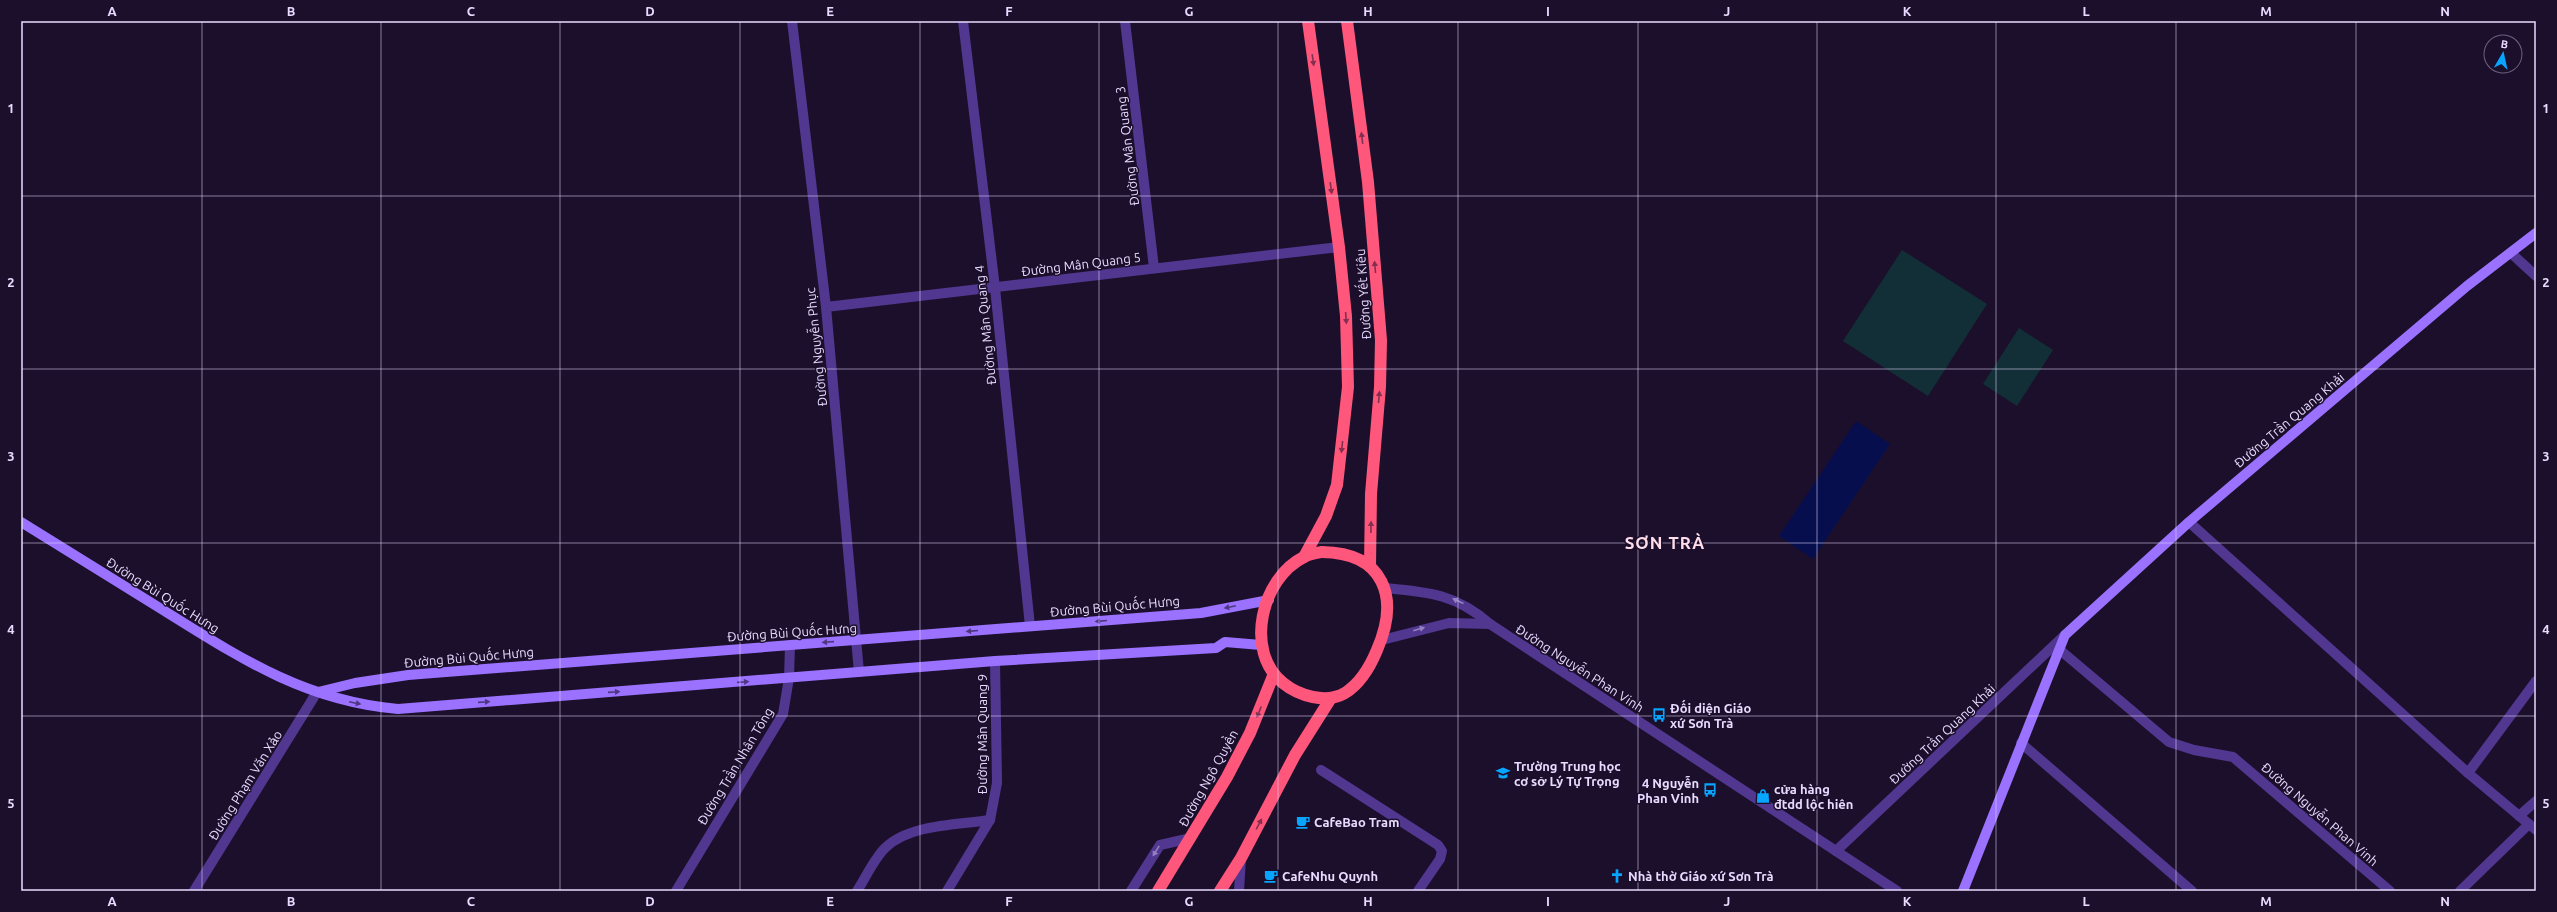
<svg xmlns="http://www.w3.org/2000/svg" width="2557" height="912" font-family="Ubuntu,sans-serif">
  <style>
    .green { fill: #122f37 }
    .water { fill: #070e4e }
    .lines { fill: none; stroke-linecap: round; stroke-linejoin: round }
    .street { stroke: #51378f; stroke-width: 10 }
    .secondary { stroke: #9a72ff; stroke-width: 10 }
    .highway { stroke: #ff567b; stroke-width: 12 }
    .oneway { fill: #822f50 }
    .oneway2 { fill: #9581c1 }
    .oneway3 { fill: #4e3780 }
    .grid { fill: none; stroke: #e8dbff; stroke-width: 1; stroke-opacity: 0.55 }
    .labels { text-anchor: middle; stroke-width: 3; stroke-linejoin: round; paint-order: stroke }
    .street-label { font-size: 13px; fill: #e8dbff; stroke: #1c0f2c }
    .poi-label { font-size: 13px; font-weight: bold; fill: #e8dbff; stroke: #1c0f2c; text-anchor: start }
    .district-label { font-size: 17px; font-weight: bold; letter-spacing: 1px; fill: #ffddea; stroke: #1c0f2c }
    .neatline { fill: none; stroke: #e8dbff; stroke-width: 1.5 }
    .grid-label { font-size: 13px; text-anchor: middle; font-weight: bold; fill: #e8dbff }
  </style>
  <rect width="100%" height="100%" fill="#1c0f2c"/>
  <g class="green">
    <polygon points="1902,250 1987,304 1928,396 1843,341"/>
    <polygon points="2019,328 2053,350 2017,406 1983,384"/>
  </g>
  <polygon class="water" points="1856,421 1890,444 1813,559 1779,536"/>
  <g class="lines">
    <g class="street">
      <polyline points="792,21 826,307 859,672"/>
      <polyline points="963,21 995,288 1030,626"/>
      <polyline points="1125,21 1154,268"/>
      <polyline points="2511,253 2536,276"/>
      <polyline points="826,307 1339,247"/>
      <polyline points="2189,522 2468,773 2536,830"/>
      <path d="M1385,588C1428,592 1456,594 1490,624L1897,891"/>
      <polyline points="1382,640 1449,623 1490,624"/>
      <polyline points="2060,650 2169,742 2194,750 2233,757 2390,891"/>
      <polyline points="2021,743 2192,891"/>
      <polyline points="1321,770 1438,845 1442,851 1440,859 1418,891"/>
      <polyline points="2468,773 2536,681"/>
      <polyline points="2519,816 2536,801"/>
      <polyline points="1836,851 2065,635"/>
      <polyline points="194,891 317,692"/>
      <polyline points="676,891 783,714 789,678 790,645"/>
      <path d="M857,891C866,877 874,859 885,848C909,824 958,825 990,820"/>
      <polyline points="947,891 990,820 997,783 995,661"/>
      <polyline points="1131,891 1160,845 1191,838"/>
      <polyline points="1239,891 1241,858"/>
      <polyline points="2460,891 2529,824"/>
    </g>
    <g class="secondary">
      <path d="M21,522C68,551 116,581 163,610C240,658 305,701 398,709L995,661L1216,648L1225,642L1261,645"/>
      <polyline points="318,692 355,683 408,675 1201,613 1269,600"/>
      <polyline points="1963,891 2065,635 2189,522 2467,286 2536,233"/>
    </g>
    <g class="highway">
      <polyline points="1347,21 1368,182 1381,340 1380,387 1371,494 1370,566"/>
      <path d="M1322,552C1384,553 1400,597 1377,650C1370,667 1361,683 1345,693C1326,704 1299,696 1283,683C1244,652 1261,578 1304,557C1309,554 1316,553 1322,552Z"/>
      <polyline points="1304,557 1326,516 1337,485 1348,387 1346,316 1339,247 1308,21"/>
      <polyline points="1158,891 1227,777 1250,733 1273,676"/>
      <polyline points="1220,891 1241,858 1295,755 1331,698"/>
    </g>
  </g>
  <defs><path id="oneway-solid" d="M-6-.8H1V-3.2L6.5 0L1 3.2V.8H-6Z"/></defs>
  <g class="oneway">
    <use href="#oneway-solid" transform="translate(1313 60) rotate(82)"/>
    <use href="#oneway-solid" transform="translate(1362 138) rotate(-97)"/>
    <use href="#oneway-solid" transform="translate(1331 188) rotate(82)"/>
    <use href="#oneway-solid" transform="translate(1375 267) rotate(-95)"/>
    <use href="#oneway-solid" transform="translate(1346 318) rotate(86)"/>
    <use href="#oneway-solid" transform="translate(1379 397) rotate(-85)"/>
    <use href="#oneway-solid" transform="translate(1342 447) rotate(96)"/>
    <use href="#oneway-solid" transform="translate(1371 527) rotate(-89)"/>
    <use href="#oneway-solid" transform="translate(1259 712) rotate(112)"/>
    <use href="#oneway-solid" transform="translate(1259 824) rotate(-62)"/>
  </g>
  <g class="oneway2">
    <use href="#oneway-solid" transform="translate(1458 601) rotate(-156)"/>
    <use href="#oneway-solid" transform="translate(1419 629) rotate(-16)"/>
    <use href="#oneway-solid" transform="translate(1156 851) rotate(122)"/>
  </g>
  <g class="oneway3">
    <use href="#oneway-solid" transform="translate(1230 607) rotate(168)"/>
    <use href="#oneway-solid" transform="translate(1101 621) rotate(175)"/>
    <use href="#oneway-solid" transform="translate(972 631) rotate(175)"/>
    <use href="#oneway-solid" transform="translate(828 642) rotate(176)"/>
    <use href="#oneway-solid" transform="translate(743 682) rotate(-4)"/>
    <use href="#oneway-solid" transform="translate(614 692) rotate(-4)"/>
    <use href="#oneway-solid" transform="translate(484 702) rotate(-4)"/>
    <use href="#oneway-solid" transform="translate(355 703) rotate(12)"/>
  </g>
  <path class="grid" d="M202,21V891M381,21V891M560,21V891M740,21V891M920,21V891M1099,21V891M1278,21V891M1458,21V891M1638,21V891M1817,21V891M1996,21V891M2176,21V891M2356,21V891M21,196H2536M21,369H2536M21,543H2536M21,716H2536"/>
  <defs>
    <symbol id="bus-bare" viewBox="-9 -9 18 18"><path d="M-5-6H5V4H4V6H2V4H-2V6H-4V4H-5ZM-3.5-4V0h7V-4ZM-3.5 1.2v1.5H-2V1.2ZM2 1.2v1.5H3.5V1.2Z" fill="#07a5ff" stroke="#1c0f2c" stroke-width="2.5" paint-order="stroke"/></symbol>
    <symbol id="school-bare" viewBox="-9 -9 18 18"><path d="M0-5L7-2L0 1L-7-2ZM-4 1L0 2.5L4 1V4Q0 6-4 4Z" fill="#07a5ff" stroke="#1c0f2c" stroke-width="2.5" paint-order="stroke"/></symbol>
    <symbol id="shop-bare" viewBox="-9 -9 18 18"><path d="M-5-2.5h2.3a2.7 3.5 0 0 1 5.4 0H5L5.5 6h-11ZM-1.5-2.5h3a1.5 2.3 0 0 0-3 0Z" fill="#07a5ff" stroke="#1c0f2c" stroke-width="2.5" paint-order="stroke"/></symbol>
    <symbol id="cafe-bare" viewBox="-9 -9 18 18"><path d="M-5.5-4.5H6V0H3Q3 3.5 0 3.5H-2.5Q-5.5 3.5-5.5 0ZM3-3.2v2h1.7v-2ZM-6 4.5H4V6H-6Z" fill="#07a5ff" stroke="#1c0f2c" stroke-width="2.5" paint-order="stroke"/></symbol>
    <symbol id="church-bare" viewBox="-9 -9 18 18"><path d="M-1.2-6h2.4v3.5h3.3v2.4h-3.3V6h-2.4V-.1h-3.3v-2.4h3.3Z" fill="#07a5ff" stroke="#1c0f2c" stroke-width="2.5" paint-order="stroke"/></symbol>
  </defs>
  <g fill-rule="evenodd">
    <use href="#bus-bare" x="1649" y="705" width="20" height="20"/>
    <use href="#school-bare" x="1493" y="763" width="20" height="20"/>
    <use href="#bus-bare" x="1700" y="780" width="20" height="20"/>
    <use href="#shop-bare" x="1753" y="786" width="20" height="20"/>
    <use href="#cafe-bare" x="1293" y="812" width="20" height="20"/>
    <use href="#cafe-bare" x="1261" y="866" width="20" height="20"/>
    <use href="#church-bare" x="1607" y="866" width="20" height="20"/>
  </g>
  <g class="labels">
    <g class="street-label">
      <text transform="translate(1127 146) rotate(-97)" y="5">Đường Mân Quang 3</text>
      <text transform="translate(1081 264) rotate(-7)" y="5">Đường Mân Quang 5</text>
      <text transform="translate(1363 294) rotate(-94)" y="5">Đường Yết Kiêu</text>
      <text transform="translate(985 325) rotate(-96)" y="5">Đường Mân Quang 4</text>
      <text transform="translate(816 347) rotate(-96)" y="5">Đường Nguyễn Phục</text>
      <text transform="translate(2289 420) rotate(-40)" y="5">Đường Trần Quang Khải</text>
      <text transform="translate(163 595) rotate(32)" y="5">Đường Bùi Quốc Hưng</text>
      <text transform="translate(1115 606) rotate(-5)" y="5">Đường Bùi Quốc Hưng</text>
      <text transform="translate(792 632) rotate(-4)" y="5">Đường Bùi Quốc Hưng</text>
      <text transform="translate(469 657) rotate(-5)" y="5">Đường Bùi Quốc Hưng</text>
      <text transform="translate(1580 668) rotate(33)" y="5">Đường Nguyễn Phan Vinh</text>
      <text transform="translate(982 734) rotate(-90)" y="5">Đường Mân Quang 9</text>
      <text transform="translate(1942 734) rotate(-43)" y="5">Đường Trần Quang Khải</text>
      <text transform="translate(735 766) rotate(-59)" y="5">Đường Trần Nhân Tông</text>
      <text transform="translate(1208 778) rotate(-61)" y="5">Đường Ngô Quyền</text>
      <text transform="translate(245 785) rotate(-58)" y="5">Đường Phạm Văn Xảo</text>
      <text transform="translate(2320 814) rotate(41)" y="5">Đường Nguyễn Phan Vinh</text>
    </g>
    <g class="poi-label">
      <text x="1670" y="713">Đối diện Giáo<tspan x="1670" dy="15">xứ Sơn Trà</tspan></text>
      <text x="1514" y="771">Trường Trung học<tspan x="1514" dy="15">cơ sở Lý Tự Trọng</tspan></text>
      <text x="1699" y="788" text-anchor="end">4 Nguyễn<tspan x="1699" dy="15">Phan Vinh</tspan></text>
      <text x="1774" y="794">cửa hàng<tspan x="1774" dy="15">đtdd lộc hiên</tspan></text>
      <text x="1314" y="827">CafeBao Tram</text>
      <text x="1282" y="881">CafeNhu Quynh</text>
      <text x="1628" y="881">Nhà thờ Giáo xứ Sơn Trà</text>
    </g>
    <g class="district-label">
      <text x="1665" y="549">SƠN TRÀ</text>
    </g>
  </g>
  <rect width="2557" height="912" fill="none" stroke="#1c0f2c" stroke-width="44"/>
  <g transform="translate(2503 54) rotate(9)"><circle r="19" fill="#1c0f2c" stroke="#6e6180"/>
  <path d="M0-3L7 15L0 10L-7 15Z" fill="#07a5ff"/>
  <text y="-6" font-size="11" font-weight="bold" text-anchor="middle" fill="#e8dbff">B</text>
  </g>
  <rect x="22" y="22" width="2513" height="868" class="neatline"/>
  <g class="grid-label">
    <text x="112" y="16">A</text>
    <text x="291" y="16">B</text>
    <text x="471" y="16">C</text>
    <text x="650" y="16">D</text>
    <text x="830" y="16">E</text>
    <text x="1009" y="16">F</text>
    <text x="1189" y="16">G</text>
    <text x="1368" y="16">H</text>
    <text x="1548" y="16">I</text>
    <text x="1727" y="16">J</text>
    <text x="1907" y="16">K</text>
    <text x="2086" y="16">L</text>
    <text x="2266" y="16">M</text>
    <text x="2445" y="16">N</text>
    <text x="11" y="113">1</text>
    <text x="2546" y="113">1</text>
    <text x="11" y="287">2</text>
    <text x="2546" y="287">2</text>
    <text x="11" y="461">3</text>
    <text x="2546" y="461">3</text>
    <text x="11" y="634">4</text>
    <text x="2546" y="634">4</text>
    <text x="11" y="808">5</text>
    <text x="2546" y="808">5</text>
    <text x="112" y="906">A</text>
    <text x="291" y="906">B</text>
    <text x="471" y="906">C</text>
    <text x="650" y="906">D</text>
    <text x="830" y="906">E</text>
    <text x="1009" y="906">F</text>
    <text x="1189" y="906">G</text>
    <text x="1368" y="906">H</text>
    <text x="1548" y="906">I</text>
    <text x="1727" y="906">J</text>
    <text x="1907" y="906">K</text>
    <text x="2086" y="906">L</text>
    <text x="2266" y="906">M</text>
    <text x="2445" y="906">N</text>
  </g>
</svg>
